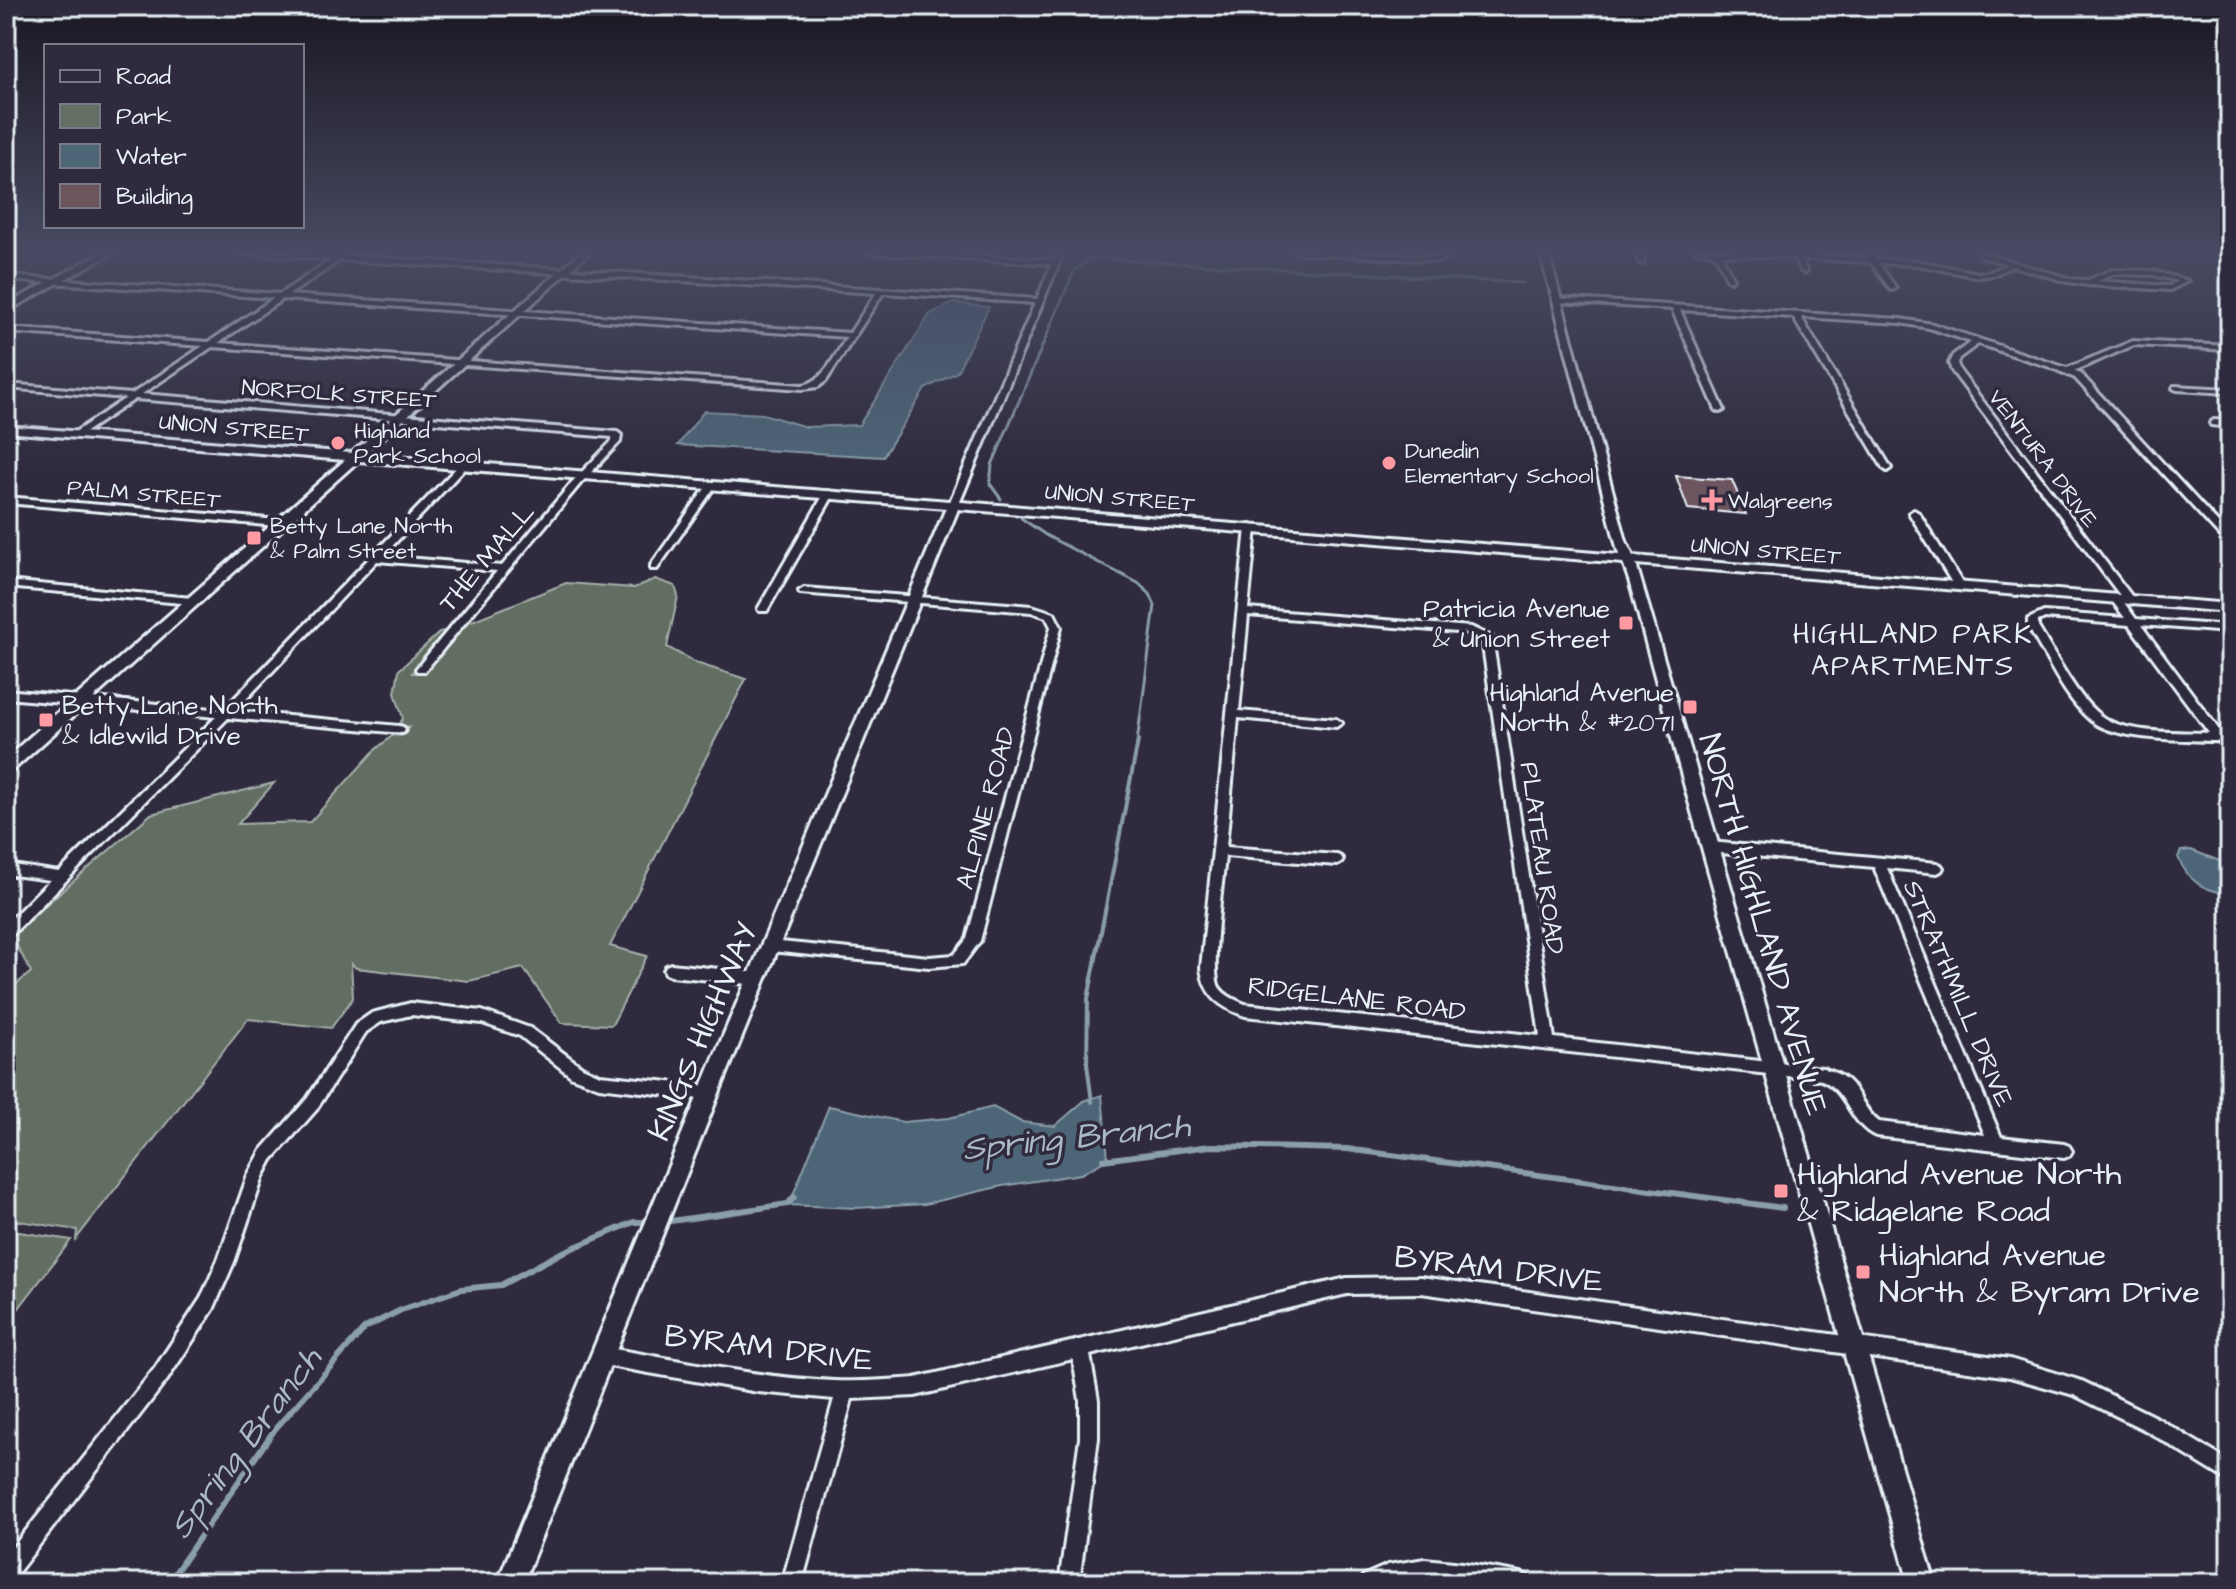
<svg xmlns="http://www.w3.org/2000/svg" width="2236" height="1589" font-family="'Architects Daughter',sans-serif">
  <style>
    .green { fill: #646e62; stroke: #a6b0ad; stroke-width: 2 }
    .water { fill: #4d6677; stroke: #8b9eab; stroke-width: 2 }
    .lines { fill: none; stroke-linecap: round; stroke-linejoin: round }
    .stream-far2 { stroke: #8b9eab; stroke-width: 3 }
    .stream-far1 { stroke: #8b9eab; stroke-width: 4 }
    .stream { stroke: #8b9eab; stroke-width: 6 }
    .building { fill: #6d555e; stroke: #e8f1f8; stroke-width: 2 }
    .minor-casing { stroke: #e8f1f8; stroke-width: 6 }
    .tertiary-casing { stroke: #e8f1f8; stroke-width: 6 }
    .minor { fill: #2f2a3d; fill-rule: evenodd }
    .tertiary { fill: #2f2a3d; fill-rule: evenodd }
    .poi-dot { fill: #ff9aa2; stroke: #2f2a3d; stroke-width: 3 }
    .labels { text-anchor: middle; stroke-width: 7; stroke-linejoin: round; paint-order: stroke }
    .far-street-label { font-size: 22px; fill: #e8f1f8; stroke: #2f2a3d }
    .far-poi-label { font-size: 22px; fill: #e8f1f8; stroke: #2f2a3d; text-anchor: start }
    .street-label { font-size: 26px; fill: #e8f1f8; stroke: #2f2a3d }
    .poi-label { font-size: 26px; fill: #e8f1f8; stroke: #2f2a3d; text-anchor: end }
    .neighbourhood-label { font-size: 28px; letter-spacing: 2px; fill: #e8f1f8; stroke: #2f2a3d }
    .near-street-label { font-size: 32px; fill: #e8f1f8; stroke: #2f2a3d }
    .near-poi-label { font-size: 32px; fill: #e8f1f8; stroke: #2f2a3d; text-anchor: start }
    .near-water-label { font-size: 34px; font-style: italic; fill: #aab9c4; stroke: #2f2a3d }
  </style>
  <rect width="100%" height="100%" fill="#2f2a3d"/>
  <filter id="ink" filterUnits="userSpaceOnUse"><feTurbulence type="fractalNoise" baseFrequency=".0125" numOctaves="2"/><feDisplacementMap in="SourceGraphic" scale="16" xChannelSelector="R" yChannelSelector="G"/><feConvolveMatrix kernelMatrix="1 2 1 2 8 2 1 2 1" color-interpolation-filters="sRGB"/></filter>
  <g filter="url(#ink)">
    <g class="green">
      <polygon points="655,579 675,586 678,596 667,647 696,663 746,679 610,946 647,956 612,1025 562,1023 523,968 469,981 356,968 351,963 353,998 331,1028 248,1019 76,1239 77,1230 6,1219 6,993 31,972 11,935 151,814 274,783 238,824 310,822 375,750 393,735 401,736 409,727 399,725 403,718 395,693 399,670 440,632 447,630 412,673 423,673 464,624 566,583 634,588"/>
      <polygon points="6,1230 71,1240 6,1325"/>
    </g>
    <g class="water">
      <polygon points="953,303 989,307 957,372 925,389 883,457 678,445 704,411 763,414 806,427 859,425 930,314"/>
      <path d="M2191,850L2230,865V894C2204,891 2188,882 2178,857L2181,851Z"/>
      <polygon points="1102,1095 1108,1159 1081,1174 1002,1186 925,1204 856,1208 789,1205 829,1106 903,1122 949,1118 993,1107 1021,1122 1055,1126 1084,1101"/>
    </g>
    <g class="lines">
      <g class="stream-far2">
        <polyline points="1001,499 990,484 992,465 1074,271 1092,258 1524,283"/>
        <polyline points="1021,518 1047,536 1138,583 1150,594 1155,605 1137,743"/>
      </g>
      <polyline class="stream-far1" points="1092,1102 1087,1064 1088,999 1138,741"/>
      <g class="stream">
        <polyline points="1103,1160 1210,1146 1347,1149 1783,1208"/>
        <polyline points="664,1222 788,1204 794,1197"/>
        <polyline points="168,1583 275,1429 365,1328 401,1310 461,1289 501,1285 561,1253 634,1222 651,1222"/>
      </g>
    </g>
    <polygon class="building" points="1676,476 1732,480 1746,514 1688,509"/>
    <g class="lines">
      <defs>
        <g id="minor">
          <path d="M231,251L340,255L1037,299L1052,264L867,253L864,251H903L1054,260L1058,251H1064L959,504L954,507L949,504L1035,303L883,293L826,381L818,387L803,389L212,347L142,394L617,432L621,435L620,442L580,484L425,671H417L416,669L497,571L377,561L235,711L399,726L403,727L405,730L403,733L228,718L11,936L6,937V924L50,880L6,874V864L59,872L216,717L6,698V690L223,710L460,464L467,466L383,556L502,566L574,480L612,441V437L135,399L78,437L75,436V432L126,398L6,388V384L132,394L203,346L6,332V328L209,342L274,298L6,280V276L280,294L332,259L234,253ZM341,260L876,293L850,333L289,295ZM283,299L847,337C835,354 825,381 803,385L218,343Z"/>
          <polygon points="1293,251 1332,251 1437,257 1443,256 1443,251 1449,251 1449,258 1437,261 1296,253"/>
          <polygon points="1636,251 1642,251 1644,264 1639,263"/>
          <path d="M1696,251H1737L1869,258L1864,251H1870L1876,259L1918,261L1978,273L1991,272L2007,264L1980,256V254L1982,253L2071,279L2088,280L2112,270L2153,271L2188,281L2170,290L2088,285L2068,282L2013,266L1994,275L1978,277L1918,265L1878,263L1896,288L1892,290L1890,289L1871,262L1801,259L1807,271L1804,273L1801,271L1794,258L1721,254L1733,279L1730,281L1727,279L1715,254ZM2113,274L2153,275L2178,281L2169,286L2098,281Z"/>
          <polygon points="2213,251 2230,252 2230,256 2214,252"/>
          <polygon points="1554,298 1900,319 1933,324 2067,368 2133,341 2230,346 2230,350 2134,345 2074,371 2081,374 2230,536 2230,545 2227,544 2075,378 2050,367 1978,344 1959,358 1957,363 1960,371 2133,598 2133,602 2125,602 1952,371 1949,363 1953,355 1971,342 1929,328 1900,323 1801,317 1891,468 1887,471 1883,468 1793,317 1680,310 1724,410 1720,412 1716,410 1672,309 1557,302 1553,300"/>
          <polygon points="2174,386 2230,389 2230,393 2177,390 2173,388"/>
          <polygon points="2214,420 2230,421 2230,427 2211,425 2210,423"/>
          <polygon points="712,482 716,485 657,569 651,569 651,565 709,483"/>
          <polygon points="829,491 834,494 768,609 767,611 759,611 758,609 824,494"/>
          <polygon points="6,497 279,520 284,523 279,526 6,503"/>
          <polygon points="1914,510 1919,513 1964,586 1963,588 1955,588 1954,586 1909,513"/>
          <path d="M1251,525L1256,528L1248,609L1471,627L1492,637L1554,1038L1823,1068C1831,1071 1840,1074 1847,1080C1860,1092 1864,1111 1879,1122L1985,1135L1874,867L1710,852L1706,850L1704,847L1706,844L1710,842L1937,863L1941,865L1943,868L1941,871L1937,873L1887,868L2001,1137L2064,1144L2069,1146L2072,1151L2069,1156L2064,1158L1876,1136C1850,1125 1848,1092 1822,1080L1245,1016C1220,1007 1204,996 1201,968L1246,528ZM1248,615L1469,633L1482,639L1540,1036L1245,1004C1236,1000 1225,996 1219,987C1210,971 1223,880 1225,856L1337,865L1341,863L1343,860L1341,857L1337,855L1226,847L1238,718L1336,727L1342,723L1336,719L1239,711Z"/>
          <polygon points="6,581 192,598 197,601 192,604 6,587"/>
          <polygon points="804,588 1032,606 1054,613 1061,627 980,941 963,964 929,967 771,951 766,950 764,946 766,942 771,941 929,957 954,955 967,939 1051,627 1046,617 1031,612 800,593 799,591"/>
          <path d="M2115,595L2119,596L2136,619L2217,625L2230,629V635L2216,631L2141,625L2222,734H2230V742C2195,739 2117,743 2090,720C2063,696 2047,657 2028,627V619L2044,612L2125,618L2110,598ZM2045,618L2129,625L2209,733C2179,732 2130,734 2104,718C2079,703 2054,652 2038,627V621Z"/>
          <polygon points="671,964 758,973 763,975 765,979 763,983 758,985 671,976 666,974 664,970 666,966"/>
          <polygon points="411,1003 482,1011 530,1028 582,1067 600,1075 709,1086 714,1088 716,1093 714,1098 709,1100 599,1087 572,1077 520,1036 482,1023 411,1015 381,1022 366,1032 317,1109 272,1160 263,1177 234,1262 213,1310 167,1380 13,1579 6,1582 6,1556 155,1368 201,1298 218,1260 248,1175 262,1150 307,1099 356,1024 372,1013"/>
          <path d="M1421,1277L2010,1359L2082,1381L2159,1419L2230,1462V1482L2147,1431L2074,1395L2010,1377L1421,1293L1347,1294L1090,1355L1098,1400V1438L1079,1583H1059L1080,1438V1400L1073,1359L915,1396L852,1399L802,1583H782L834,1399L758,1392L603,1365L597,1362L594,1356L597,1350L603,1347C680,1360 757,1378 835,1381C862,1382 888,1380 915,1378L1347,1278Z"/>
          <polygon points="1425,1559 1463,1563 1521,1573 1528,1576 1531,1583 1468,1583 1425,1579 1395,1583 1360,1583 1363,1576 1388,1565"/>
        </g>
        <g id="tertiary">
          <polygon points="105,251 116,251 6,312 6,305"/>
          <polygon points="582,251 591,251 365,454 1619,555 1540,251 1548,251 1626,541 1633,556 2230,604 2230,612 1636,564 1935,1583 1909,1583 1686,791 1629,580 1623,563 958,509 719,1093 523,1583 497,1583 699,1093 946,508 358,461 12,771 6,772 6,758 345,460 6,432 6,426 352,453"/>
        </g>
      </defs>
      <use href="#minor" class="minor-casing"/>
      <use href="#tertiary" class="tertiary-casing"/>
      <use href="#minor" class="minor"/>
      <use href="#tertiary" class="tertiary"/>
    </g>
  </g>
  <linearGradient id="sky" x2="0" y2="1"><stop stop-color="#1a1722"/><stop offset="0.53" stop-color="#474a62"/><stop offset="1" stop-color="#474a62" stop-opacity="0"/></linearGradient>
  <rect width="2236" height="474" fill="url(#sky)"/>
  <g class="poi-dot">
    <circle cx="338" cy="443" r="8"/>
    <circle cx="1389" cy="463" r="8"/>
    <path d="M1708 488h8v8h8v8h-8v8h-8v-8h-8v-8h8z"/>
    <rect x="246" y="530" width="16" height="16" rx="4"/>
    <rect x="1618" y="615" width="16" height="16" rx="4"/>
    <rect x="1682" y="699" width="16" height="16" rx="4"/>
    <rect x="38" y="712" width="16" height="16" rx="4"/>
    <rect x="1773" y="1183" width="16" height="16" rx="4"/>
    <rect x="1855" y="1264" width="16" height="16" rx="4"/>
  </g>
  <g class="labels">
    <g class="far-street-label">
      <text transform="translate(339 393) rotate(4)" y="8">NORFOLK STREET</text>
      <text transform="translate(234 427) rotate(5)" y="8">UNION STREET</text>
      <text transform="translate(2044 458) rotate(53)" y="8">VENTURA DRIVE</text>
      <text transform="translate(144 493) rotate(5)" y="8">PALM STREET</text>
      <text transform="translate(1120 497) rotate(5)" y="8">UNION STREET</text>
      <text transform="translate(1766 550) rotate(5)" y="8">UNION STREET</text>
    </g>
    <g class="far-poi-label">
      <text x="354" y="438">Highland<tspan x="354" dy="25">Park School</tspan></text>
      <text x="1405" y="458">Dunedin<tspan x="1405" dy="25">Elementary School</tspan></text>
      <text x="1728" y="508">Walgreens</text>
      <text x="270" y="533">Betty Lane North<tspan x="270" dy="25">&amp; Palm Street</tspan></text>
    </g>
    <g class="street-label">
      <text transform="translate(486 557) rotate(-50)" y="9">THE MALL</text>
      <text transform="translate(985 808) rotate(-75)" y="9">ALPINE ROAD</text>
      <text transform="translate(1543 858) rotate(82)" y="9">PLATEAU ROAD</text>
      <text transform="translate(1959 993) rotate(67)" y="9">STRATHMILL DRIVE</text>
      <text transform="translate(1357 998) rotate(7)" y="9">RIDGELANE ROAD</text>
    </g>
    <g class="poi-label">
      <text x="1610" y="617">Patricia Avenue<tspan x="1610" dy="30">&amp; Union Street</tspan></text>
      <text x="1674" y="701">Highland Avenue<tspan x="1674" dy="30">North &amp; #2071</tspan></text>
      <text x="62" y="714" text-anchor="start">Betty Lane North<tspan x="62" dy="30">&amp; Idlewild Drive</tspan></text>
    </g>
    <g class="neighbourhood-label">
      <text x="1913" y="643">HIGHLAND PARK<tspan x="1913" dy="32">APARTMENTS</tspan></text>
    </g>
    <g class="near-street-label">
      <text transform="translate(1764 924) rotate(74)" y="11">NORTH HIGHLAND AVENUE</text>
      <text transform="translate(702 1031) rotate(-67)" y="11">KINGS HIGHWAY</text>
      <text transform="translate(1499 1268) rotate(7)" y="11">BYRAM DRIVE</text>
      <text transform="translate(769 1347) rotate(7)" y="11">BYRAM DRIVE</text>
    </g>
    <g class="near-poi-label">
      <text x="1797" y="1184">Highland Avenue North<tspan x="1797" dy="37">&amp; Ridgelane Road</tspan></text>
      <text x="1879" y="1265">Highland Avenue<tspan x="1879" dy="37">North &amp; Byram Drive</tspan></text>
    </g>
    <g class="near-water-label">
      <text transform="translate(1076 1136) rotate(-6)" y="12">Spring Branch</text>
      <text transform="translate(244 1442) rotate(-53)" y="12">Spring Branch</text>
    </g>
  </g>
  <rect width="2236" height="1589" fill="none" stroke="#2f2a3d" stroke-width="32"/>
  <rect x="16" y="16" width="2204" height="1557" fill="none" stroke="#e8f1f8" stroke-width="3" filter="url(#ink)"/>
  <rect x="44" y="44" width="260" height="184" fill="#2f2a3d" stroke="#797a88" stroke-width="2"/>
  <rect x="60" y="70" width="40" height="12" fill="#2f2a3d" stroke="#797a88" stroke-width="2"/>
  <text x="116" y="84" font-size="24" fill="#e8f1f8">Road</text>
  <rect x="60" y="104" width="40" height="24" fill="#646e62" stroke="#797a88" stroke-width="2"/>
  <text x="116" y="124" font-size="24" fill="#e8f1f8">Park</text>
  <rect x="60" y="144" width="40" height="24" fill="#4d6677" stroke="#797a88" stroke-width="2"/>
  <text x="116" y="164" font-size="24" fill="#e8f1f8">Water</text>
  <rect x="60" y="184" width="40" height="24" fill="#6d555e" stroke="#797a88" stroke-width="2"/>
  <text x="116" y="204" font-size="24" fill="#e8f1f8">Building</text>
</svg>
